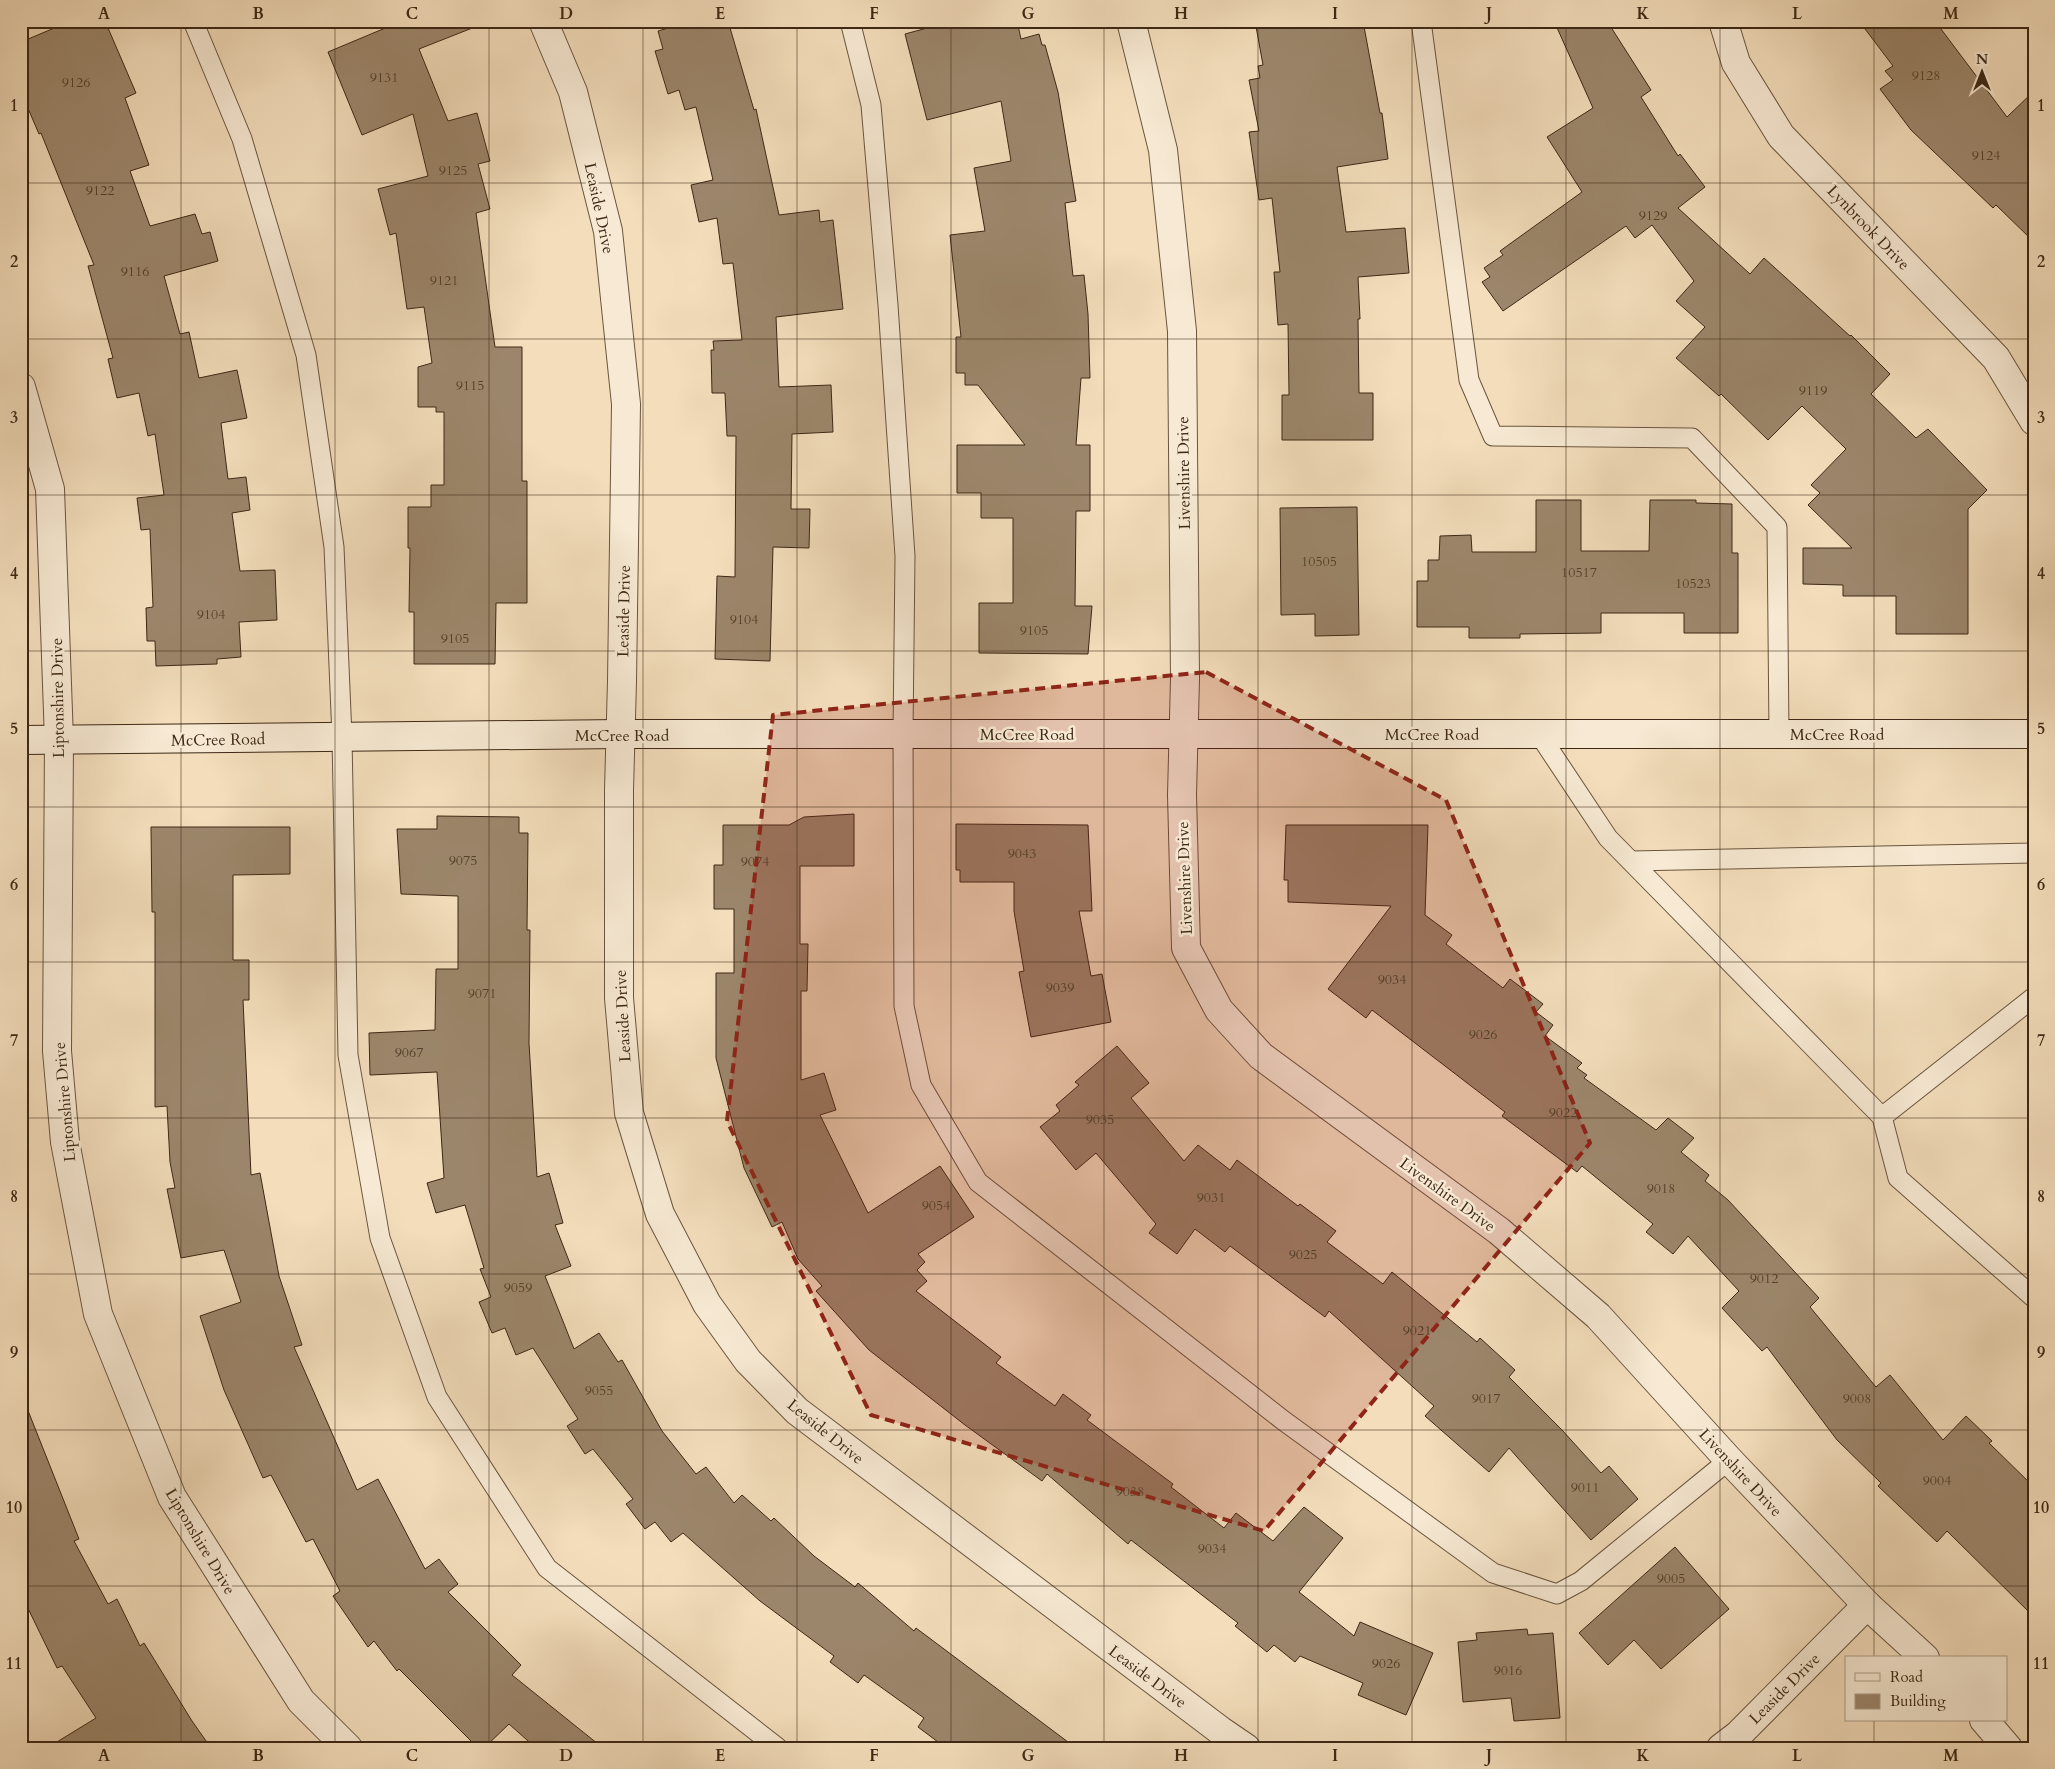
<svg xmlns="http://www.w3.org/2000/svg" width="2055" height="1769" font-family="Cardo,serif">
  <style>
    .building { fill: #9c866b; stroke: #3d2815 }
    .lines { fill: none; stroke-linecap: round; stroke-linejoin: round }
    .lane-casing { stroke: #6a553e; stroke-width: 21 }
    .street-casing { stroke: #6a553e; stroke-width: 30 }
    .secondary-casing { stroke: #3d2815; stroke-width: 30 }
    .lane { stroke: #f7e9d3; stroke-width: 19 }
    .street { stroke: #f7e9d3; stroke-width: 28 }
    .secondary { stroke: #f7e9d3; stroke-width: 28 }
    .marked { fill: #8f2418; fill-opacity: 0.2; stroke: #8f2418; stroke-width: 4; stroke-dasharray: 10 6; stroke-linejoin: round }
    .grid { fill: none; stroke: #3d2815; stroke-width: 1; stroke-opacity: 0.55 }
    .labels { text-anchor: middle; stroke-width: 5; stroke-linejoin: round; paint-order: stroke }
    .number-label { font-size: 14px; fill: #55402a }
    .street-label { font-size: 16px; fill: #3d2815; stroke: #f7e9d3 }
    .neatline { fill: none; stroke: #3d2815; stroke-width: 2 }
    .grid-label { font-size: 16px; text-anchor: middle; font-weight: bold; fill: #3d2815 }
  </style>
  <rect width="100%" height="100%" fill="#f3ddbb"/>
  <filter id="stains"><feTurbulence type="fractalNoise" baseFrequency=".004" numOctaves="4"/><feColorMatrix values="0 0 0 0 .2 0 0 0 0 .09 0 0 0 0 .02 0 0 0 .5 -.17"/></filter>
  <radialGradient id="worn" r=".72"><stop offset=".6" stop-color="#630" stop-opacity="0"/><stop offset="1" stop-color="#630" stop-opacity=".3"/></radialGradient>
  <g class="building">
    <polygon points="71,21 105,21 136,93 125,98 149,165 130,171 150,226 195,214 202,234 210,232 218,261 164,276 180,334 189,332 199,378 237,370 247,418 221,423 228,479 246,477 250,510 232,513 240,571 275,570 277,620 239,622 241,657 217,659 217,664 156,666 155,641 147,641 146,608 153,607 150,529 141,530 137,498 164,495 155,434 148,436 139,393 117,398 108,359 113,358 88,266 94,265 41,133 39,134 21,92 21,42"/>
    <polygon points="402,21 485,23 419,49 448,121 477,113 490,161 478,164 490,209 476,213 495,347 522,347 522,481 527,481 527,603 496,603 495,664 414,664 414,612 409,612 410,548 408,548 408,507 431,507 431,485 444,485 444,412 436,412 436,407 418,407 418,367 432,363 424,307 407,309 396,233 390,235 378,189 428,176 413,114 362,135 328,52"/>
    <polygon points="692,21 728,21 754,110 756,109 779,215 819,210 820,222 833,220 843,309 776,317 779,387 831,385 833,432 792,434 791,509 810,509 809,548 773,547 770,661 715,659 717,576 735,577 736,436 727,436 725,393 712,393 711,350 714,350 713,341 742,340 733,263 723,264 717,218 699,222 691,185 713,180 696,107 685,110 679,90 668,94 655,51 663,49 658,31"/>
    <polygon points="953,21 1017,21 1021,39 1039,34 1042,45 1045,45 1058,92 1076,201 1065,203 1073,276 1084,275 1088,314 1090,378 1081,378 1076,445 1090,445 1090,511 1076,511 1075,606 1092,606 1088,654 979,653 979,603 1013,603 1013,518 981,518 981,493 957,493 957,445 1025,445 978,385 965,385 965,373 956,373 956,337 961,337 950,235 985,231 974,168 1011,161 1001,101 927,120 905,34"/>
    <polygon points="1255,21 1363,21 1380,113 1382,113 1388,159 1337,167 1346,232 1405,228 1409,273 1358,277 1360,319 1358,319 1359,393 1373,393 1373,440 1282,440 1282,395 1289,395 1288,324 1278,325 1274,272 1280,272 1272,198 1259,200 1249,132 1259,131 1249,80 1260,78 1258,66 1263,65"/>
    <polygon points="1554,21 1607,21 1651,90 1641,97 1678,156 1680,154 1705,187 1678,208 1750,274 1764,258 1850,336 1851,335 1890,374 1871,394 1916,438 1928,429 1987,490 1968,509 1968,634 1896,634 1896,596 1843,596 1843,585 1803,584 1803,548 1852,548 1808,505 1820,493 1811,485 1846,449 1802,406 1768,440 1721,394 1719,396 1676,358 1705,327 1676,301 1694,281 1652,225 1635,238 1626,226 1503,311 1482,282 1490,277 1484,268 1503,255 1500,251 1582,192 1547,137 1593,108"/>
    <polygon points="1859,21 1935,21 2007,117 2034,91 2034,242 1996,205 1993,208 1911,130 1880,89 1893,80 1885,71 1893,66"/>
    <polygon points="1536,500 1581,500 1581,551 1649,551 1650,500 1696,500 1696,503 1732,504 1732,553 1738,553 1738,633 1684,633 1684,613 1601,613 1601,633 1520,634 1520,638 1469,638 1469,627 1417,627 1417,581 1428,581 1428,560 1439,560 1440,536 1471,535 1472,552 1536,552"/>
    <polygon points="1357,507 1359,635 1315,636 1315,614 1281,615 1280,508"/>
    <polygon points="854,814 854,866 800,866 800,944 808,944 807,991 801,991 801,1080 824,1073 836,1110 820,1115 868,1213 940,1166 974,1217 918,1254 925,1262 917,1270 927,1281 916,1291 1001,1357 996,1363 1055,1406 1063,1394 1091,1415 1087,1420 1173,1484 1171,1487 1224,1528 1236,1513 1273,1541 1304,1507 1343,1538 1299,1592 1354,1636 1360,1622 1433,1653 1406,1715 1358,1695 1363,1683 1300,1656 1295,1662 1274,1645 1267,1652 1235,1626 1238,1623 1131,1540 1128,1544 1047,1474 1042,1481 965,1425 869,1350 816,1291 822,1286 798,1259 782,1222 772,1227 744,1168 716,1058 716,973 734,973 734,909 714,909 714,865 723,865 723,825 789,825 804,817"/>
    <polygon points="437,816 519,817 519,833 528,833 527,930 530,930 529,1043 537,1177 549,1173 563,1223 555,1225 571,1266 545,1276 574,1349 599,1333 618,1362 622,1360 662,1431 696,1474 706,1467 734,1503 742,1495 771,1521 774,1518 814,1556 855,1587 858,1583 914,1631 916,1628 1076,1748 946,1748 918,1727 924,1718 864,1675 858,1683 830,1662 834,1656 760,1601 683,1533 671,1542 655,1522 645,1529 626,1504 633,1499 593,1449 585,1454 567,1426 578,1419 533,1348 516,1355 505,1328 492,1333 479,1302 491,1297 480,1269 484,1268 465,1205 436,1213 427,1183 444,1178 437,1072 370,1075 369,1033 435,1030 436,969 458,969 458,896 401,894 397,829 437,829"/>
    <polygon points="956,824 1088,825 1092,911 1079,911 1091,976 1102,974 1111,1022 1031,1037 1019,972 1024,971 1014,911 1014,882 960,882 960,870 956,870"/>
    <polygon points="1286,825 1428,825 1425,915 1452,935 1446,944 1503,988 1510,979 1543,1004 1536,1012 1553,1025 1545,1036 1582,1063 1577,1068 1587,1075 1584,1078 1656,1130 1668,1118 1694,1138 1681,1152 1709,1175 1705,1181 1728,1200 1819,1298 1810,1307 1876,1387 1890,1375 1943,1440 1966,1416 1992,1441 1989,1443 2034,1487 2034,1617 1947,1531 1937,1542 1878,1486 1881,1483 1837,1440 1767,1347 1762,1351 1722,1308 1739,1291 1688,1236 1673,1254 1646,1232 1653,1224 1582,1166 1577,1172 1502,1116 1505,1112 1372,1010 1366,1018 1328,989 1391,906 1288,902 1288,880 1284,880"/>
    <polygon points="151,827 290,827 290,874 233,875 233,960 249,960 249,1000 243,1000 251,1175 260,1173 279,1276 302,1345 294,1347 357,1490 378,1479 425,1569 439,1559 458,1584 448,1592 521,1665 512,1675 603,1748 536,1748 509,1724 484,1748 478,1748 399,1669 397,1671 374,1641 368,1647 333,1596 340,1591 313,1539 306,1542 271,1475 263,1478 224,1390 200,1316 241,1302 224,1250 181,1258 167,1189 175,1188 170,1162 167,1106 155,1107 155,912 152,912"/>
    <polygon points="1117,1046 1149,1083 1131,1098 1184,1161 1198,1145 1230,1170 1237,1160 1298,1206 1300,1204 1336,1231 1327,1242 1383,1284 1392,1272 1477,1342 1480,1338 1515,1370 1509,1377 1562,1430 1601,1473 1609,1466 1638,1499 1591,1540 1509,1448 1489,1472 1425,1416 1434,1406 1329,1311 1325,1317 1230,1246 1225,1252 1195,1229 1177,1254 1149,1233 1156,1224 1096,1153 1076,1170 1040,1127 1060,1111 1056,1105 1079,1085 1075,1082"/>
    <polygon points="21,1398 23,1398 79,1539 74,1541 108,1604 117,1599 140,1646 144,1643 192,1721 211,1748 47,1748 96,1718 62,1666 57,1668 21,1594"/>
    <polygon points="1675,1547 1729,1609 1661,1669 1634,1640 1608,1665 1579,1633"/>
    <polygon points="1527,1629 1528,1635 1553,1633 1560,1718 1514,1721 1511,1698 1463,1702 1458,1642 1477,1640 1476,1633"/>
  </g>
  <g class="lines">
    <defs>
      <g id="lane">
        <polyline points="193,21 242,139 306,355 334,547 342,737 348,1055 380,1238 437,1397 547,1568 778,1748"/>
        <polyline points="850,21 871,105 888,305 905,556 903,734 904,1006 921,1085 978,1182 1284,1421 1493,1573 1557,1594 1581,1581 1729,1460"/>
        <polyline points="1421,21 1469,380 1493,436 1692,438 1777,527 1779,734"/>
        <polyline points="1539,734 1608,838 1882,1117 1898,1178 2034,1298"/>
        <polyline points="1631,861 2034,853"/>
        <polyline points="1882,1117 2034,997"/>
      </g>
      <g id="street">
        <polyline points="543,21 573,92 608,231 626,404 622,681 619,790 619,998 629,1113 660,1214 707,1304 748,1361 797,1411 1221,1731 1246,1748"/>
        <polyline points="1131,21 1163,150 1182,331 1185,679 1182,795 1186,948 1219,1010 1261,1056 1499,1231 1598,1316 1729,1460 1867,1605 1925,1658"/>
        <polyline points="1723,21 1736,63 1781,136 1996,358 2034,421"/>
        <polyline points="21,387 50,489 59,740 57,1051 65,1142 98,1314 172,1497 301,1701 348,1748"/>
        <polyline points="1984,1720 2008,1748"/>
        <polyline points="1721,1748 1738,1735 1867,1605"/>
      </g>
      <polyline id="secondary" points="21,740 621,734 2034,734"/>
    </defs>
    <use href="#lane" class="lane-casing"/>
    <use href="#street" class="street-casing"/>
    <use href="#secondary" class="secondary-casing"/>
    <use href="#lane" class="lane"/>
    <use href="#street" class="street"/>
    <use href="#secondary" class="secondary"/>
  </g>
  <path class="marked" d="M1206,672L1446,800L1590,1143L1264,1531L871,1415L727,1121L773,715Z"/>
  <path class="grid" d="M181,21V1748M335,21V1748M489,21V1748M643,21V1748M797,21V1748M951,21V1748M1104,21V1748M1258,21V1748M1412,21V1748M1566,21V1748M1720,21V1748M1874,21V1658M21,183H2034M21,339H2034M21,495H2034M21,651H2034M21,807H2034M21,962H2034M21,1118H2034M21,1274H2034M21,1430H2034M21,1586H2034M1874,1720V1748"/>
  <g class="labels">
    <g class="number-label">
      <text x="1926" y="80">9128</text>
      <text x="384" y="82">9131</text>
      <text x="76" y="87">9126</text>
      <text x="1986" y="160">9124</text>
      <text x="453" y="175">9125</text>
      <text x="100" y="195">9122</text>
      <text x="1653" y="220">9129</text>
      <text x="135" y="276">9116</text>
      <text x="444" y="285">9121</text>
      <text x="470" y="390">9115</text>
      <text x="1813" y="395">9119</text>
      <text x="1319" y="566">10505</text>
      <text x="1579" y="577">10517</text>
      <text x="1693" y="588">10523</text>
      <text x="211" y="619">9104</text>
      <text x="744" y="624">9104</text>
      <text x="1034" y="635">9105</text>
      <text x="455" y="643">9105</text>
      <text x="1022" y="858">9043</text>
      <text x="463" y="865">9075</text>
      <text x="755" y="866">9074</text>
      <text x="1392" y="984">9034</text>
      <text x="1060" y="992">9039</text>
      <text x="482" y="998">9071</text>
      <text x="1483" y="1039">9026</text>
      <text x="409" y="1057">9067</text>
      <text x="1563" y="1117">9022</text>
      <text x="1100" y="1124">9035</text>
      <text x="1661" y="1193">9018</text>
      <text x="1211" y="1202">9031</text>
      <text x="936" y="1210">9054</text>
      <text x="1303" y="1259">9025</text>
      <text x="1764" y="1283">9012</text>
      <text x="518" y="1292">9059</text>
      <text x="1417" y="1335">9021</text>
      <text x="599" y="1395">9055</text>
      <text x="1486" y="1403">9017</text>
      <text x="1857" y="1403">9008</text>
      <text x="1937" y="1485">9004</text>
      <text x="1585" y="1492">9011</text>
      <text x="1130" y="1496">9038</text>
      <text x="1212" y="1553">9034</text>
      <text x="1671" y="1583">9005</text>
      <text x="1386" y="1668">9026</text>
      <text x="1508" y="1675">9016</text>
    </g>
    <g class="street-label">
      <text transform="translate(600 208) rotate(78)" y="6">Leaside Drive</text>
      <text transform="translate(1869 227) rotate(46)" y="6">Lynbrook Drive</text>
      <text transform="translate(1183 473) rotate(-91)" y="6">Livenshire Drive</text>
      <text transform="translate(623 611) rotate(-89)" y="6">Leaside Drive</text>
      <text transform="translate(57 698) rotate(-91)" y="6">Liptonshire Drive</text>
      <text x="1027" y="740">McCree Road</text>
      <text x="1432" y="740">McCree Road</text>
      <text x="1837" y="740">McCree Road</text>
      <text x="622" y="741">McCree Road</text>
      <text transform="translate(218 739) rotate(-1)" y="6">McCree Road</text>
      <text transform="translate(1184 878) rotate(-92)" y="6">Livenshire Drive</text>
      <text transform="translate(622 1016) rotate(-93)" y="6">Leaside Drive</text>
      <text transform="translate(64 1102) rotate(-95)" y="6">Liptonshire Drive</text>
      <text transform="translate(1448 1194) rotate(36)" y="6">Livenshire Drive</text>
      <text transform="translate(826 1431) rotate(39)" y="6">Leaside Drive</text>
      <text transform="translate(1741 1472) rotate(47)" y="6">Livenshire Drive</text>
      <text transform="translate(201 1541) rotate(59)" y="6">Liptonshire Drive</text>
      <text transform="translate(1148 1676) rotate(37)" y="6">Leaside Drive</text>
      <text transform="translate(1784 1688) rotate(-45)" y="6">Leaside Drive</text>
    </g>
  </g>
  <rect width="2055" height="1769" fill="none" stroke="#f3ddbb" stroke-width="55"/>
  <rect x="1845" y="1656" width="162" height="65" fill="#f7e9d3" stroke="#ad9c87"/>
  <rect x="1855" y="1673" width="25" height="8" fill="#f7e9d3" stroke="#ad9c87"/>
  <text x="1890" y="1682" font-size="15" fill="#3d2815">Road</text>
  <rect x="1855" y="1694" width="25" height="15" fill="#9c866b" stroke="#ad9c87"/>
  <text x="1890" y="1706" font-size="15" fill="#3d2815">Building</text>
  <g transform="translate(1982 72)" stroke="#f7e9d3" stroke-width="4" paint-order="stroke">
  <path d="M0-4L9 19L0 12L-9 19Z" fill="#3d2815"/>
  <text y="-8" font-size="14" font-weight="bold" text-anchor="middle" fill="#3d2815">N</text>
  </g>
  <rect x="28" y="28" width="2000" height="1714" class="neatline"/>
  <g class="grid-label">
    <text x="104" y="19">A</text>
    <text x="258" y="19">B</text>
    <text x="412" y="19">C</text>
    <text x="566" y="19">D</text>
    <text x="720" y="19">E</text>
    <text x="874" y="19">F</text>
    <text x="1028" y="19">G</text>
    <text x="1181" y="19">H</text>
    <text x="1335" y="19">I</text>
    <text x="1489" y="19">J</text>
    <text x="1643" y="19">K</text>
    <text x="1797" y="19">L</text>
    <text x="1951" y="19">M</text>
    <text x="14" y="111">1</text>
    <text x="2041" y="111">1</text>
    <text x="14" y="267">2</text>
    <text x="2041" y="267">2</text>
    <text x="14" y="423">3</text>
    <text x="2041" y="423">3</text>
    <text x="14" y="579">4</text>
    <text x="2041" y="579">4</text>
    <text x="14" y="734">5</text>
    <text x="2041" y="734">5</text>
    <text x="14" y="890">6</text>
    <text x="2041" y="890">6</text>
    <text x="14" y="1046">7</text>
    <text x="2041" y="1046">7</text>
    <text x="14" y="1202">8</text>
    <text x="2041" y="1202">8</text>
    <text x="14" y="1358">9</text>
    <text x="2041" y="1358">9</text>
    <text x="14" y="1513">10</text>
    <text x="2041" y="1513">10</text>
    <text x="14" y="1669">11</text>
    <text x="2041" y="1669">11</text>
    <text x="104" y="1761">A</text>
    <text x="258" y="1761">B</text>
    <text x="412" y="1761">C</text>
    <text x="566" y="1761">D</text>
    <text x="720" y="1761">E</text>
    <text x="874" y="1761">F</text>
    <text x="1028" y="1761">G</text>
    <text x="1181" y="1761">H</text>
    <text x="1335" y="1761">I</text>
    <text x="1489" y="1761">J</text>
    <text x="1643" y="1761">K</text>
    <text x="1797" y="1761">L</text>
    <text x="1951" y="1761">M</text>
  </g>
  <rect width="100%" height="100%" filter="url(#stains)"/>
  <rect width="100%" height="100%" fill="url(#worn)"/>
</svg>
